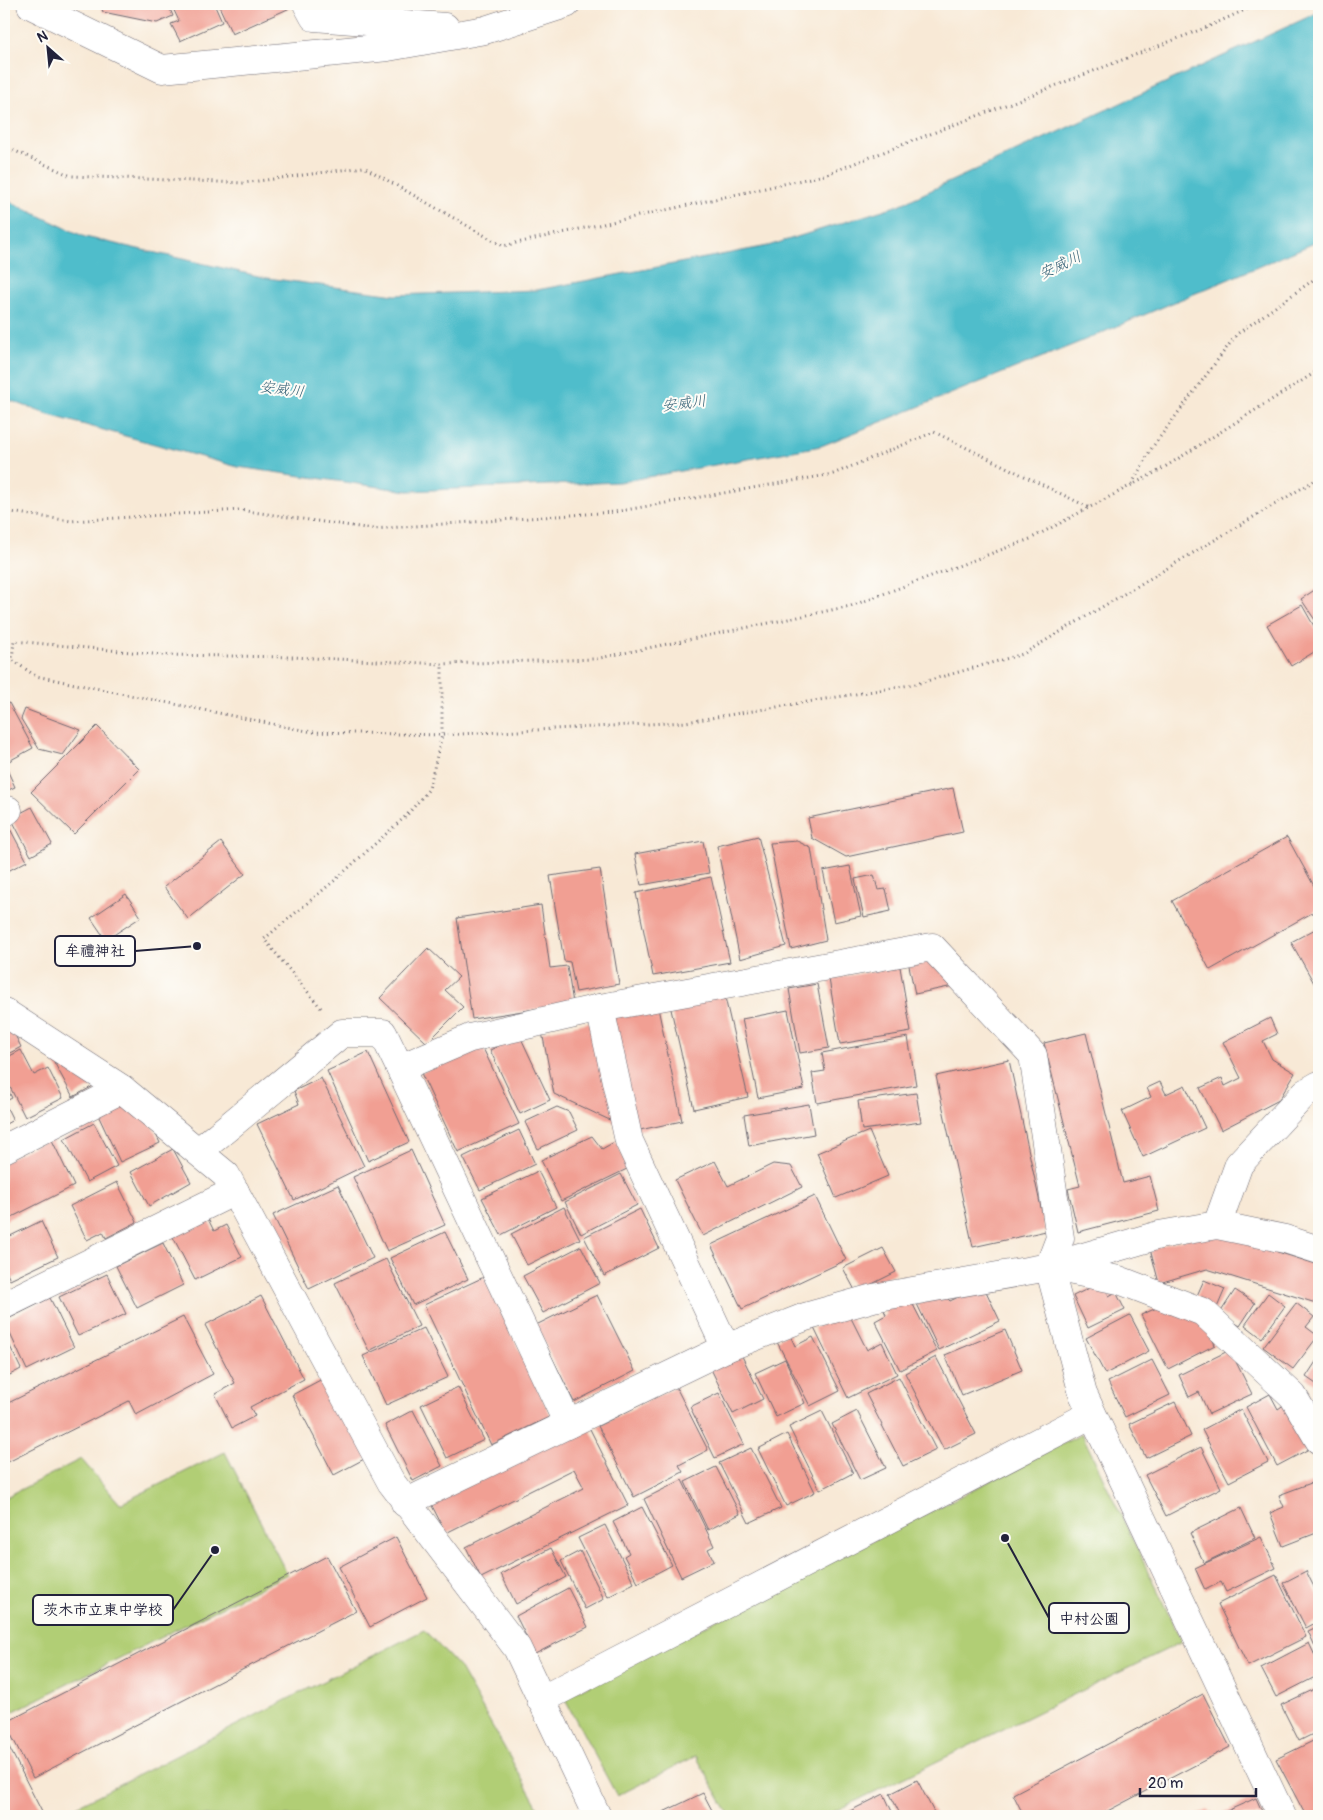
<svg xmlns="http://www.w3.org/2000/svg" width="1323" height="1820" font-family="Pangolin,'Klee One',sans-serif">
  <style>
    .green { fill: #b1ce75; stroke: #6a7858 }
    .water { fill: #50bdcb; stroke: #397083 }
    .building { fill: #f19f93 }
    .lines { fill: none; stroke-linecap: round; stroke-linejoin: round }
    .minor-casing { stroke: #6d6871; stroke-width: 29 }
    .path { stroke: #6d6871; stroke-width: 3; stroke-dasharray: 1 4; stroke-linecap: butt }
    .minor { stroke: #fff; stroke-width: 28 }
    .labels { text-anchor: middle; stroke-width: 4; stroke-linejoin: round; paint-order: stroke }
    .water-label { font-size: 15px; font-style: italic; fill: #346075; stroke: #fdfcf7 }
    .leader { fill: none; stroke: #22223b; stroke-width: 2 }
    .callout-dot { fill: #22223b; stroke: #fdfcf7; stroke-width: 2 }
    .callout { fill: #fdfcf7; stroke: #22223b; stroke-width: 2 }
    .callout-label { font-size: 15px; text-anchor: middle; font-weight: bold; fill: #22223b }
  </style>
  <rect width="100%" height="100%" fill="#fdfcf7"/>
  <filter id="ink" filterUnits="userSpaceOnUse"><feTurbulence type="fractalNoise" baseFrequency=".02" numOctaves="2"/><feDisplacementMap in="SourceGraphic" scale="10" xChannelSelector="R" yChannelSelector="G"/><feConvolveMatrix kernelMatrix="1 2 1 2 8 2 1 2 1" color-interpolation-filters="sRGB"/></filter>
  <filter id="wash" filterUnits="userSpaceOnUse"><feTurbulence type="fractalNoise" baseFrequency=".0096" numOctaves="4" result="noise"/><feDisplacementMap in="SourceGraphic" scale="20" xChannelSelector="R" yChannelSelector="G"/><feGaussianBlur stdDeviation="1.12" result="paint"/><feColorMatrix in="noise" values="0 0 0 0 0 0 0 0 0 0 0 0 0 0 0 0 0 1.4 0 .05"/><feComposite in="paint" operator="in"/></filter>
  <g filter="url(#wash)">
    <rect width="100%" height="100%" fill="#f8e9d6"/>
    <g class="green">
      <polygon points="1082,1434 1182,1642 825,1816 730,1816 696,1756 617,1796 564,1698"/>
      <polygon points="225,1452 287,1574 4,1716 4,1498 81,1459 120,1504"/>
      <polygon points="424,1630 459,1667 543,1816 74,1816 71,1809"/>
    </g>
    <polygon class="water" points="1319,12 1319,241 1080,342 821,446 619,482 408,491 238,467 49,415 4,398 4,199 85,237 267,278 395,295 537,290 768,246 899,205"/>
    <g id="blocks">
      <g class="building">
        <polygon points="100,4 168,4 173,16 157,23 103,12"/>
        <polygon points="171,4 214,4 222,22 180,41 171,24 179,21"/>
        <polygon points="218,4 288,4 290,8 232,34"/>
        <polygon points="1319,587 1319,626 1301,599"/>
        <polygon points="1302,605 1319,635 1319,649 1291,666 1267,625"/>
        <polygon points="9,703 33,748 9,761 4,750 4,705"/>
        <polygon points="25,709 81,730 63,755 39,749 21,719"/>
        <polygon points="97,726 139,769 74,834 31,792"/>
        <polygon points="4,763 15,787 4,792"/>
        <polygon points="953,788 963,832 846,857 812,838 808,818"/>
        <polygon points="32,807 52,844 31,856 11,818"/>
        <polygon points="7,823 27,861 6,872 4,868 4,825"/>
        <polygon points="758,836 786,946 740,959 717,846"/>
        <polygon points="1287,837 1319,895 1319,909 1210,970 1172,901"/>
        <polygon points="703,841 709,873 641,885 635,854"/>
        <polygon points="797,841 811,848 826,940 791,949 770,843"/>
        <polygon points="221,842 245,874 188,919 164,887"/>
        <polygon points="850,866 861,916 834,922 823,871"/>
        <polygon points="600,869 619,984 576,992 570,962 564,961 550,876"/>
        <polygon points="874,875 878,890 886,889 891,911 864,917 855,879"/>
        <polygon points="711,877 730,962 653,976 636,893"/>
        <polygon points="126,894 141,917 106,940 91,918"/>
        <polygon points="541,905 550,968 567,966 573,1003 472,1019 457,918"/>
        <polygon points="1319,927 1319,992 1291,942"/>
        <polygon points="428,948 459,977 445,990 463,1007 427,1043 380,998"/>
        <polygon points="928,956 958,985 915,994 908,961"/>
        <polygon points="900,967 911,1032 840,1044 829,979"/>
        <polygon points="817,984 829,1048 800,1053 789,989"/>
        <polygon points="724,993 748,1097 694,1109 670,1005"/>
        <polygon points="658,1008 682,1121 635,1131 612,1017"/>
        <polygon points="788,1010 804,1089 758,1098 742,1019"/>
        <polygon points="1270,1018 1277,1034 1263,1041 1272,1059 1295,1073 1279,1100 1221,1130 1200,1088 1222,1078 1225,1086 1241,1078 1223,1042"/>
        <polygon points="595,1021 616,1123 554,1094 542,1032"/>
        <polygon points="4,1026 13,1031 21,1047 4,1056"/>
        <polygon points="1086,1033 1123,1183 1150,1176 1159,1211 1078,1232 1068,1189 1080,1186 1044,1043"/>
        <polygon points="520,1036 550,1100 520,1114 490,1050"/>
        <polygon points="908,1037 916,1085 817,1103 812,1073 825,1071 822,1053"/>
        <polygon points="481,1044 519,1124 458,1152 421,1073"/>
        <polygon points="21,1050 34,1075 48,1068 63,1098 25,1117 4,1075 4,1059"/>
        <polygon points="368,1052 409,1142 368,1161 327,1071"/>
        <polygon points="1009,1060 1046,1231 973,1247 936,1076"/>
        <polygon points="54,1062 95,1085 73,1097"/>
        <polygon points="321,1078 364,1166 294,1200 257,1124 299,1104 294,1091"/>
        <polygon points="4,1082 12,1098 4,1102 13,1120 4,1125"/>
        <polygon points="1160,1082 1166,1094 1185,1085 1205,1128 1143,1157 1122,1111 1151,1097 1147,1088"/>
        <polygon points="916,1093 921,1122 862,1130 858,1101"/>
        <polygon points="809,1104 814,1134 749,1146 744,1115"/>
        <polygon points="120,1105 146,1113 160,1143 120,1162 98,1115"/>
        <polygon points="557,1107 569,1112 578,1130 538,1149 525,1122"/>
        <polygon points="94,1123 117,1166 87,1182 64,1139"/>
        <polygon points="519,1130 535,1164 480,1190 463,1157"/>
        <polygon points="869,1131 888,1176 836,1198 817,1153"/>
        <polygon points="592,1136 602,1149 616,1141 629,1168 561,1201 541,1160"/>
        <polygon points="51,1138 74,1186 4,1221 4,1161"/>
        <polygon points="173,1149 191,1182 149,1206 131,1172"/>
        <polygon points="411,1150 445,1225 387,1251 353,1177"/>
        <polygon points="715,1161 728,1186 773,1164 791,1166 802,1187 703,1236 675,1180"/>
        <polygon points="538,1171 556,1207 501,1235 482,1198"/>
        <polygon points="621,1174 637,1205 581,1234 565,1202"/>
        <polygon points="117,1182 137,1222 106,1238 103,1232 87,1240 70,1206"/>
        <polygon points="338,1185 373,1258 309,1289 273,1215"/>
        <polygon points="815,1196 846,1260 742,1309 711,1245"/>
        <polygon points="564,1207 580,1239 527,1265 511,1234"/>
        <polygon points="640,1209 659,1248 604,1276 584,1237"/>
        <polygon points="208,1219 214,1231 226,1225 242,1257 195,1280 173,1237"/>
        <polygon points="41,1221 58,1257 10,1280 4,1267 4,1239"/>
        <polygon points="1211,1231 1319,1265 1319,1304 1207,1269 1159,1283 1150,1249"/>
        <polygon points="445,1232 468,1279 413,1305 390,1258"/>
        <polygon points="163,1243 183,1285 137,1308 116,1266"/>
        <polygon points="581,1246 600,1283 543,1313 523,1276"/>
        <polygon points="883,1248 896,1272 856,1292 843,1268"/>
        <polygon points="386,1259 419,1326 369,1351 335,1283"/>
        <polygon points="107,1274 126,1314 78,1336 59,1297"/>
        <polygon points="484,1277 551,1416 491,1445 424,1305"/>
        <polygon points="1204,1280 1225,1289 1216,1310 1195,1300"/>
        <polygon points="1102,1282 1109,1296 1116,1292 1125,1310 1088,1328 1073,1296"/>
        <polygon points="983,1285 1000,1321 939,1350 917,1304 941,1292 950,1301"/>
        <polygon points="1235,1290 1255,1303 1240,1326 1220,1313"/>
        <polygon points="1268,1293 1285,1306 1262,1338 1245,1325"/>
        <polygon points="597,1295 635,1371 574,1402 536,1325"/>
        <polygon points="261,1296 304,1379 250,1407 255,1416 232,1428 215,1394 235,1383 205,1325"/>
        <polygon points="909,1297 937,1351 900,1370 875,1321 886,1315 884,1310"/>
        <polygon points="50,1298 74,1347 27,1370 4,1321"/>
        <polygon points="1296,1303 1314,1317 1306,1327 1318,1336 1293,1369 1263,1347"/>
        <polygon points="1161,1306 1202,1317 1215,1345 1168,1369 1141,1315"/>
        <polygon points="848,1312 867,1350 882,1342 897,1374 848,1398 814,1328"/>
        <polygon points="1130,1315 1149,1351 1105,1374 1086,1338"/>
        <polygon points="183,1317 213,1374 136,1415 129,1401 4,1464 4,1405"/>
        <polygon points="424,1328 448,1377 386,1405 363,1356"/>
        <polygon points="1005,1330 1022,1370 962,1395 945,1355"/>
        <polygon points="789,1333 795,1346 813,1337 840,1391 810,1406 776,1340"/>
        <polygon points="4,1334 21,1369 4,1378"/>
        <polygon points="1230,1350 1252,1394 1209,1414 1199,1392 1189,1397 1179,1375"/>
        <polygon points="740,1352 763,1399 733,1414 710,1367"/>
        <polygon points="936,1357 976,1434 944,1450 905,1373"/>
        <polygon points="1319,1357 1319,1386 1306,1377"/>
        <polygon points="785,1359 805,1403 776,1417 755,1373"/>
        <polygon points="1152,1360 1170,1395 1125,1417 1108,1382"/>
        <polygon points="326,1377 368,1457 334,1475 292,1395"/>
        <polygon points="899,1377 936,1450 903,1466 866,1394"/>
        <polygon points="458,1387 484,1440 447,1458 421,1405"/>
        <polygon points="676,1387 708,1450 679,1465 683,1472 634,1497 598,1426"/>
        <polygon points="719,1393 744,1444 715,1458 690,1407"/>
        <polygon points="1270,1394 1278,1409 1285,1404 1309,1449 1277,1466 1246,1407"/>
        <polygon points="1175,1402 1191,1436 1146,1458 1129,1424"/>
        <polygon points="1241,1409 1268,1462 1229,1482 1202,1430"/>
        <polygon points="413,1410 442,1466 413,1481 385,1425"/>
        <polygon points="822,1411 853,1473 820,1490 789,1427"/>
        <polygon points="857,1411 886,1468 860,1480 832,1424"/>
        <polygon points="587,1423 628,1505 481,1578 466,1547 584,1488 574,1469 446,1533 430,1502"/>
        <polygon points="787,1434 815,1492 786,1506 758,1449"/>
        <polygon points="1201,1447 1221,1488 1166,1516 1145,1475"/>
        <polygon points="751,1448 781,1508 749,1523 719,1463"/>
        <polygon points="716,1467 740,1514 708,1530 685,1482"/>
        <polygon points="682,1480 714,1546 708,1549 714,1561 681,1577 644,1499"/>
        <polygon points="1319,1480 1319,1532 1283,1546 1270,1513 1284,1507 1279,1495"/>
        <polygon points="642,1507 672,1565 638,1583 624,1556 629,1553 613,1522"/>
        <polygon points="1241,1508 1255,1538 1204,1563 1190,1533"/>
        <polygon points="605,1525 634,1583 608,1597 578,1538"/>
        <polygon points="396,1537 427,1597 370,1627 339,1567"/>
        <polygon points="1261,1537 1276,1568 1226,1592 1221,1582 1205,1590 1195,1568"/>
        <polygon points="551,1548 566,1577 516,1604 501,1574"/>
        <polygon points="580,1551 604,1599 585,1609 561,1561"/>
        <polygon points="327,1556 356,1611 33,1778 5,1723"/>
        <polygon points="1306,1571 1319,1597 1319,1621 1306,1628 1283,1583"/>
        <polygon points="1276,1575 1306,1637 1248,1666 1218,1604"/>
        <polygon points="568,1588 588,1627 535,1654 516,1616"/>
        <polygon points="1319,1626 1319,1655 1308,1631"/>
        <polygon points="1309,1643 1319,1664 1319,1675 1276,1697 1261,1668"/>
        <polygon points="1319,1687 1319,1731 1299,1741 1281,1705"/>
        <polygon points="1203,1694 1230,1747 1098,1816 1024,1816 1013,1794"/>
        <polygon points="4,1737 44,1816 4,1816"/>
        <polygon points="1313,1741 1319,1754 1319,1816 1306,1816 1276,1759"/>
        <polygon points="917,1780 936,1816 901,1816 890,1794"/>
        <polygon points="703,1793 715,1816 655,1816"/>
        <polygon points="884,1794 894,1816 840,1816"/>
        <polygon points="1256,1798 1264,1816 1219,1816 1218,1815"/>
        <polygon points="1208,1810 1211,1816 1194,1816"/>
      </g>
    </g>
  </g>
  <g filter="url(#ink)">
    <use href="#blocks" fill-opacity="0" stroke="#6d6871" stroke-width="1"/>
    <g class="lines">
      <defs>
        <g id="minor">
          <polyline points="307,4 314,17 445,27"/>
          <polyline points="31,5 162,69 388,47 485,30 566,4"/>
          <polyline points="4,813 8,810"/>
          <polyline points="600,1008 629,1141 726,1348"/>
          <polyline points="4,1012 122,1089 226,1175 391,1482 517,1648 597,1816"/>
          <polyline points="400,1068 568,1424"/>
          <polyline points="4,1149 122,1089"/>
          <polyline points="199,1151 342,1033 383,1033 400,1068 470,1038 600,1008 932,947 1033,1055 1060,1238 1049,1267 1083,1394 1282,1816"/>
          <polyline points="1217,1225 1285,1239 1319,1250"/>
          <polyline points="1053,1267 1119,1280 1203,1312 1293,1396 1319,1440"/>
          <polyline points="4,1305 235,1191"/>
          <polyline points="405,1503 726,1348 805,1317 873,1298 1049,1267 1159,1235 1217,1225 1239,1164 1305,1093 1319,1085"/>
          <polyline points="541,1700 1092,1414"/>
        </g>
      </defs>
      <use href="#minor" class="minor-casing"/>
      <g class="path">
        <polyline points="4,146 71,176 243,183 364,167 503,246 824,175 1205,28 1258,4"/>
        <polyline points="1319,370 1160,470 1030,539 851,606 595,659 442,664 292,657 163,655 14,641 12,660 36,676 312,732 442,735 686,722 916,684 1023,654 1319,478"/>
        <polyline points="1132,484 1151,449 1237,334 1319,276"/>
        <polyline points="4,511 71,521 239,510 373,529 614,512 833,474 934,432 1088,507"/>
        <polyline points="321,1008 264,939 334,881 407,815 429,789 442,735 442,664"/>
      </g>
      <use href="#minor" class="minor"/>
    </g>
  </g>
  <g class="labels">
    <g class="water-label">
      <text transform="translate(1060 265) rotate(-26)" y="5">安威川</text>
      <text transform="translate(282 389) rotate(7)" y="5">安威川</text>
      <text transform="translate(684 403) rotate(-7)" y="5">安威川</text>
    </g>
  </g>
  <path class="leader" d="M197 946L135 951M215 1550L173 1610M1005 1538L1049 1618"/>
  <g class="callout-dot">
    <circle cx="197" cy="946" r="5"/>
    <circle cx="215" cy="1550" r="5"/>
    <circle cx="1005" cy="1538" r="5"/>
  </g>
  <g class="callout">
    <rect x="55" y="936" width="80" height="30" rx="5"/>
    <rect x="33" y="1595" width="140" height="30" rx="5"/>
    <rect x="1049" y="1603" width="80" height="30" rx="5"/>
  </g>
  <g class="callout-label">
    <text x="95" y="956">牟禮神社</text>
    <text x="103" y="1615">茨木市立東中学校</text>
    <text x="1089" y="1624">中村公園</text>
  </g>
  <rect width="1323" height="1820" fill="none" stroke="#fdfcf7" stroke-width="20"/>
  <g transform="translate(48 48) rotate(333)" stroke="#fdfcf7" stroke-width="4" paint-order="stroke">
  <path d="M0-4L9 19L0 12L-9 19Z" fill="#22223b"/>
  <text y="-8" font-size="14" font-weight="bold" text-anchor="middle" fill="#22223b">N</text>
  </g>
  <path d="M1140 1788v8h116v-8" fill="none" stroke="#22223b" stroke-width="2.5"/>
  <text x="1148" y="1788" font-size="15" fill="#22223b" stroke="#fdfcf7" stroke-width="4" paint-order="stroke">20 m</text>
</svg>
